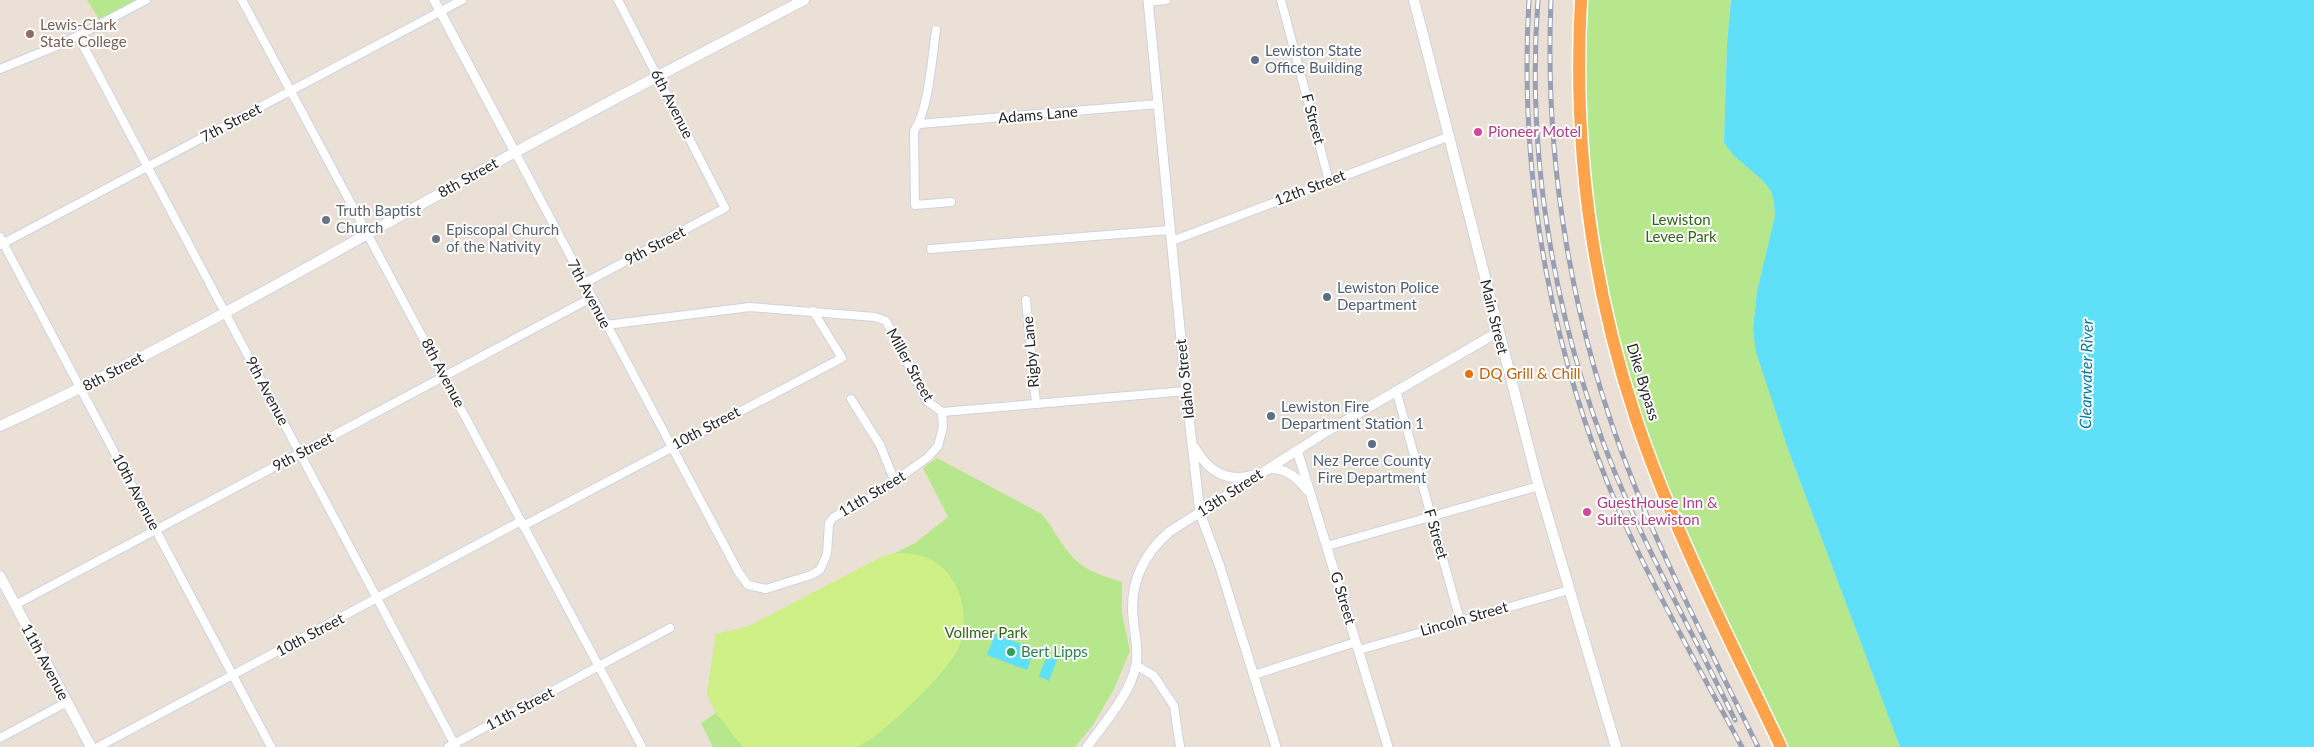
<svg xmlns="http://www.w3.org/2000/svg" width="2314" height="747" font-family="Lato,sans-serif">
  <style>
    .green { fill: #b6e78d }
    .pitch { fill: #cff087 }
    .water { fill: #5fe0f8 }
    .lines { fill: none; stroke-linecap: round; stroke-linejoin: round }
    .minor-casing { stroke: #ccd2e2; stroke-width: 10 }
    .tertiary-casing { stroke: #ccd2e2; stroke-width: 11 }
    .secondary-casing { stroke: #ccd2e2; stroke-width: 12 }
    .trunk-casing { stroke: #fff; stroke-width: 15 }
    .minor { stroke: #fff; stroke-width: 8 }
    .tertiary { stroke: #fff; stroke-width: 9 }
    .secondary { stroke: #fff; stroke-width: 10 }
    .trunk { stroke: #fda34c; stroke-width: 12 }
    .rail-casing { stroke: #99a0b3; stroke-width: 5 }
    .rail { stroke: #fff; stroke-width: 3; stroke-dasharray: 9; stroke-linecap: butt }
    .education-dot { fill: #8d6e63; stroke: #fff; stroke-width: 2 }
    .service-dot { fill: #5c6f8a; stroke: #fff; stroke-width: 2 }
    .hotel-dot { fill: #d1479c; stroke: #fff; stroke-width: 2 }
    .worship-dot { fill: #6b7280; stroke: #fff; stroke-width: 2 }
    .food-dot { fill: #e8710a; stroke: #fff; stroke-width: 2 }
    .leisure-dot { fill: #2e9e5b; stroke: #fff; stroke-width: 2 }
    .labels { text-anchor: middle; stroke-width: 4; stroke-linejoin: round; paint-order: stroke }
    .education-label { font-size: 15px; fill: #785e54; stroke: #fff; text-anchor: start }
    .service-label { font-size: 15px; fill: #4e5e75; stroke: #fff; text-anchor: start }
    .street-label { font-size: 15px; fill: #272727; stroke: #fff }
    .hotel-label { font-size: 15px; fill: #b23c85; stroke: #fff; text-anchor: start }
    .worship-label { font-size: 15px; fill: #5b616d; stroke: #fff; text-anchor: start }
    .park-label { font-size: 15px; fill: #2e6713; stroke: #fff }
    .food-label { font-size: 15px; fill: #c56008; stroke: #fff; text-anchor: start }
    .leisure-label { font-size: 15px; fill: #27864d; stroke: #fff; text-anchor: start }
    .water-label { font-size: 16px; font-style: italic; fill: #037a9f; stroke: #fff }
  </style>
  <rect width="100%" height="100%" fill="#ebe0d6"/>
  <g class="green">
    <polygon points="87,0 145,0 102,24"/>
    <polygon points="1581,0 1731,0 1727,43 1724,143 1734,156 1762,180 1771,191 1774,202 1775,216 1757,291 1753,329 1789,452 1900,747 1781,747 1648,452 1591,235"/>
    <path d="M937,458L1040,513C1050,522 1055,534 1063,545C1079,569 1097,574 1122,582V613L1130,651L1114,689L1093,725L1075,747H713L701,723L716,713L707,695L716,634L748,627L915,543L948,517L923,468Z"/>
  </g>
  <path class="pitch" d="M895,553C909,553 923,554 935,562C962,579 970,619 959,647C949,671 880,739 856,747C848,747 835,747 826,747C798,747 770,747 743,747L716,713L707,695L716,634L747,627L881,557Z"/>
  <g class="water">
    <polygon points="1731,0 2314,0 2314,747 1900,747 1789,452 1756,352 1753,329 1757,291 1775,216 1774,202 1771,191 1762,180 1734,156 1724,143 1727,43"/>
    <polygon points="995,634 1035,649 1027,670 987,655"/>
    <polygon points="1047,655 1057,660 1049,681 1039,676"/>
  </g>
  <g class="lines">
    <defs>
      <g id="minor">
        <polyline points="242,0 642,747"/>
        <polyline points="1281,0 1329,181"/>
        <polyline points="1148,2 1166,0"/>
        <path d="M936,30C932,57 929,109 914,131L915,205L951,202"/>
        <polyline points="78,36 456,747"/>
        <polyline points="0,69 64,43 146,0"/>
        <polyline points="919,124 1158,104"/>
        <polyline points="515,152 739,573 748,585 766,589 811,575 820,570 827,554 829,523 834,517 872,497 927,458 938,446 943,427 942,412"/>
        <polyline points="0,237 271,747"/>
        <polyline points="1172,241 1450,136"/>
        <polyline points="0,245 462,0"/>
        <polyline points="931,249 1170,230"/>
        <polyline points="583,284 725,208 618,0"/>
        <polyline points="1026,300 1036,403"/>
        <polyline points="606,325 750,307 875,317 886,321 927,401 942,412 1186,391"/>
        <polyline points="1396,390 1460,620"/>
        <polyline points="851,399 880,445 895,482"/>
        <polyline points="523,526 842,358 813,311"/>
        <polyline points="1327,546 1539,486"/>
        <polyline points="15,605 591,298"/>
        <polyline points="1359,650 1569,590"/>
        <polyline points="1136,665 1154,676 1174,706 1180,747"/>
        <polyline points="1254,675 1356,642"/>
        <polyline points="0,738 67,702"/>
        <polyline points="98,747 521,521"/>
        <polyline points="448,747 670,628"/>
      </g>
      <g id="tertiary">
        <polyline points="434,0 515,152"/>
        <polyline points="1148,0 1186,391 1200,513 1220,567 1276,747"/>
        <path d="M1195,448C1208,471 1227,483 1253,475"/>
        <polyline points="1297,450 1388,747"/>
        <path d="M1268,469C1285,467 1297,477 1307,490"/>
        <path d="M1087,747C1104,723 1130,695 1136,665C1139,649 1134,632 1133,616C1130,581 1144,554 1169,532L1326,432L1498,332"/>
      </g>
      <g id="secondary">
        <polyline points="1414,0 1537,480 1616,747"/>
        <path d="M0,426C158,354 309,266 461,182C574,119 689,60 804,0"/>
        <polyline points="0,576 91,747"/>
      </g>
      <path id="trunk" d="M1581,0C1573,142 1591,284 1636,419C1674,532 1730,640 1781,747"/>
    </defs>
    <use href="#minor" class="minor-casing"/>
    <use href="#tertiary" class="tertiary-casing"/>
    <use href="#secondary" class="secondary-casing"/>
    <use href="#trunk" class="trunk-casing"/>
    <use href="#minor" class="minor"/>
    <use href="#tertiary" class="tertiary"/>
    <use href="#secondary" class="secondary"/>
    <use href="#trunk" class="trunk"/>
    <defs>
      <g id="rail">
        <path d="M1529,0C1518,182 1553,367 1629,533C1663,606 1704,677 1742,747"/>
        <path d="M1538,0C1525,169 1559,347 1627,501C1660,576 1700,647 1735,720"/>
        <path d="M1551,0C1544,163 1572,328 1632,479C1668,571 1715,659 1758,747"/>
      </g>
    </defs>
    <use href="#rail" class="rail-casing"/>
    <use href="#rail" class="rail"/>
  </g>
  <circle class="education-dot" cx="30" cy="34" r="5"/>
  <g class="service-dot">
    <circle cx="1255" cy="60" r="5"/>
    <circle cx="1327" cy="297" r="5"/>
    <circle cx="1271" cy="416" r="5"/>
    <circle cx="1372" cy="444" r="5"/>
  </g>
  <g class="hotel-dot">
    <circle cx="1478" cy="132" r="5"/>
    <circle cx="1587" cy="512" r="5"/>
  </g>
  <g class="worship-dot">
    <circle cx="326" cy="220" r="5"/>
    <circle cx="436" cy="239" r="5"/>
  </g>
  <circle class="food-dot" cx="1469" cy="374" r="5"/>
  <circle class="leisure-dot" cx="1011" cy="652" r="5"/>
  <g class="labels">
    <g class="education-label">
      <text x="40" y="30">Lewis-Clark<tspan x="40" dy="17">State College</tspan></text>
    </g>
    <g class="service-label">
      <text x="1265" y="56">Lewiston State<tspan x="1265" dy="17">Office Building</tspan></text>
      <text x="1337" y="293">Lewiston Police<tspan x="1337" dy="17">Department</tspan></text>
      <text x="1281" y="412">Lewiston Fire<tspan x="1281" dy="17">Department Station 1</tspan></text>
      <text x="1372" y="466" text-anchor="middle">Nez Perce County<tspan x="1372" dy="17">Fire Department</tspan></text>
    </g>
    <g class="street-label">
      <text transform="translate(672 104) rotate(63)" y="5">6th Avenue</text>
      <text transform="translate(1038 115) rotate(-5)" y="5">Adams Lane</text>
      <text transform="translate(1313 119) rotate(75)" y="5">F Street</text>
      <text transform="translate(231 123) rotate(-28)" y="5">7th Street</text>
      <text transform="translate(468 178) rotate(-29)" y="5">8th Street</text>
      <text transform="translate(1310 188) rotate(-21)" y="5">12th Street</text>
      <text transform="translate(655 246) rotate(-28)" y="5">9th Street</text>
      <text transform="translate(589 294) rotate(62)" y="5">7th Avenue</text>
      <text transform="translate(1494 317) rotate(76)" y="5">Main Street</text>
      <text transform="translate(1031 352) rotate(-95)" y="5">Rigby Lane</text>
      <text transform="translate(910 365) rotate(61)" y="5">Miller Street</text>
      <text transform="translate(113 372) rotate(-28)" y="5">8th Street</text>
      <text transform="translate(443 373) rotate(62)" y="5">8th Avenue</text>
      <text transform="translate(1185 379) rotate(-96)" y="5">Idaho Street</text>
      <text transform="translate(1643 382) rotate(73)" y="5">Dike Bypass</text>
      <text transform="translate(267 391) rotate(62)" y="5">9th Avenue</text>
      <text transform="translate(706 428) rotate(-28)" y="5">10th Street</text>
      <text transform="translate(303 452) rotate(-28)" y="5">9th Street</text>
      <text transform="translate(136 492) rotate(62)" y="5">10th Avenue</text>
      <text transform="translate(1230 493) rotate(-33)" y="5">13th Street</text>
      <text transform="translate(872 494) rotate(-31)" y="5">11th Street</text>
      <text transform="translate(1436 534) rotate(74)" y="5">F Street</text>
      <text transform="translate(1343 598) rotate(73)" y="5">G Street</text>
      <text transform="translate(1464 619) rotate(-16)" y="5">Lincoln Street</text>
      <text transform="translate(310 635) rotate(-28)" y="5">10th Street</text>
      <text transform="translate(45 662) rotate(62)" y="5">11th Avenue</text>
      <text transform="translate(520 709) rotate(-28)" y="5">11th Street</text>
    </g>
    <g class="hotel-label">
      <text x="1488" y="137">Pioneer Motel</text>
      <text x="1597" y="508">GuestHouse Inn &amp;<tspan x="1597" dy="17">Suites Lewiston</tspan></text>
    </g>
    <g class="worship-label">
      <text x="336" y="216">Truth Baptist<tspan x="336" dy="17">Church</tspan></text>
      <text x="446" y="235">Episcopal Church<tspan x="446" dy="17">of the Nativity</tspan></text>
    </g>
    <g class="park-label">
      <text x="1681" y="225">Lewiston<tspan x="1681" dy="17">Levee Park</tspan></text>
      <text x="986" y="638">Vollmer Park</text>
    </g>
    <g class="food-label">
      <text x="1479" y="379">DQ Grill &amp; Chill</text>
    </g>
    <g class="leisure-label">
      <text x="1021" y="657">Bert Lipps</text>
    </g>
    <g class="water-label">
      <text transform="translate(2086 374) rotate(-89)" y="6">Clearwater River</text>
    </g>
  </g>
</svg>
